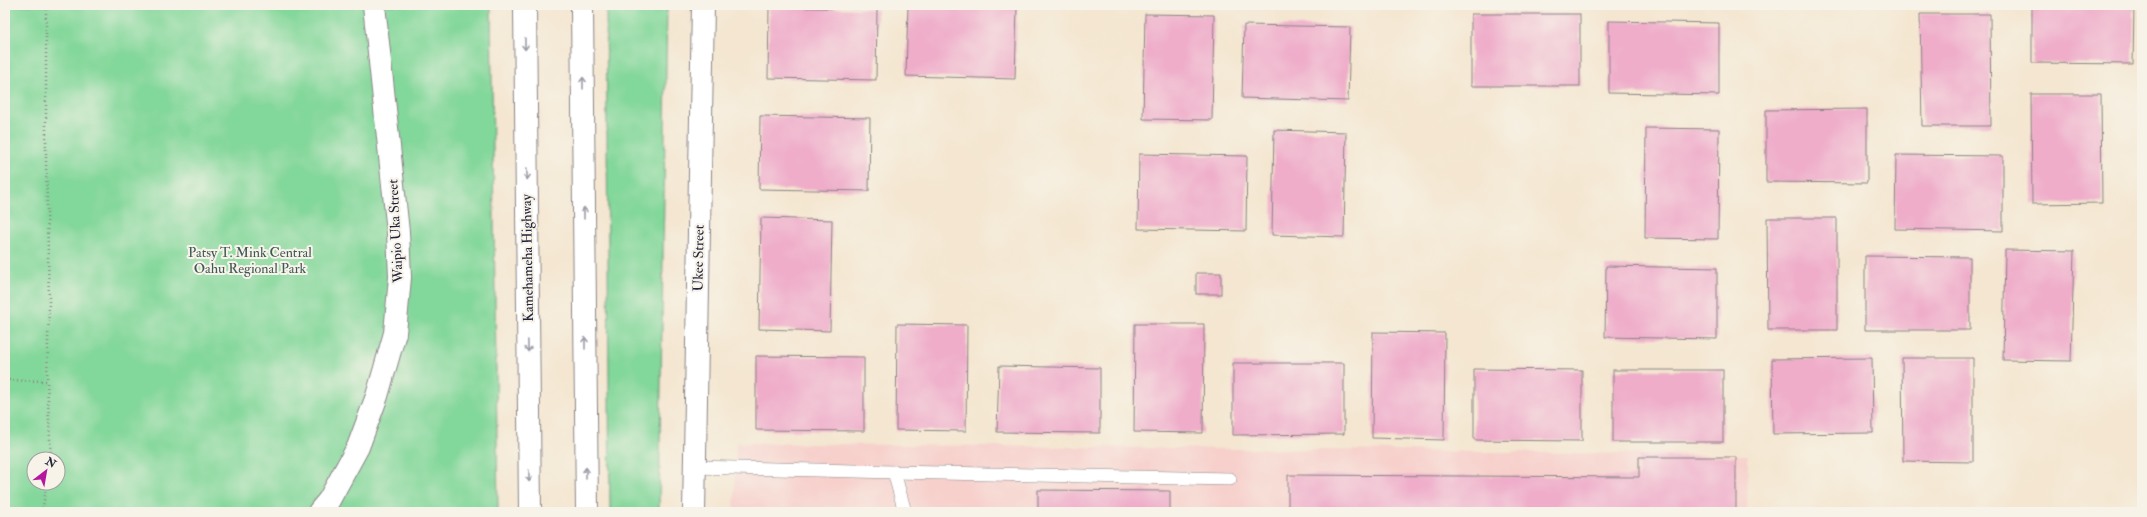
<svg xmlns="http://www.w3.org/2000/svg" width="2147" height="517" font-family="'IM FELL Double Pica',serif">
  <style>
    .built { fill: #f7d0cc }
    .green { fill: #82d79a; stroke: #527c6a; fill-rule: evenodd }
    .building { fill: #efadca }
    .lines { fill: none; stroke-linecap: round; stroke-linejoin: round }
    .lane-casing { stroke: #8b8486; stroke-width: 14 }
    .secondary-casing { stroke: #8b8486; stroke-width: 24 }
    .primary-casing { stroke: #8b8486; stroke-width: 24 }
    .path { stroke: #8b8486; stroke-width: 2.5; stroke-dasharray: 1 3; stroke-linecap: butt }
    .lane { stroke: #fff; stroke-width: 13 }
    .secondary { stroke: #fff; stroke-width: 22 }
    .primary { stroke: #fff; stroke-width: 22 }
    .oneway { stroke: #9c9ca7 }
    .labels { text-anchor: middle; stroke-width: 4; stroke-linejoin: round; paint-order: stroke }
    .street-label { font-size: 14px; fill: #22223b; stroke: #f7f3e8 }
    .park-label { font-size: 14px; fill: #3f5858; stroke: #f7f3e8 }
  </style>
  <rect width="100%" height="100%" fill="#f7f3e8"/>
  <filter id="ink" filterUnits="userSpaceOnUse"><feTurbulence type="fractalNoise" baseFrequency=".025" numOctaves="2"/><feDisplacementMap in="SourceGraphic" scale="8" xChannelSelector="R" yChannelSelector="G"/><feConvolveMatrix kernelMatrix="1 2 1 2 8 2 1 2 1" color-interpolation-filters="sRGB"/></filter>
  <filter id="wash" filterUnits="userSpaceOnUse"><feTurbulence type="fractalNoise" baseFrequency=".012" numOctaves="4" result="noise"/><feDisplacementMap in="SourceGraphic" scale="16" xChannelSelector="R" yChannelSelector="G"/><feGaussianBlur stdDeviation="0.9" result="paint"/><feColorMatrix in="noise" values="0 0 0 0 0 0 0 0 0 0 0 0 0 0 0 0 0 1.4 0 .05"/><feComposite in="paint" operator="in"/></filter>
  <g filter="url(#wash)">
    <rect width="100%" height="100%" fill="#f4e6d0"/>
    <polygon class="built" points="736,443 1748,455 1747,512 734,512"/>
    <g class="green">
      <path d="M5,5H491L498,512H5ZM34,459H58V483H34Z"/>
      <polygon points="606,5 667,5 659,512 610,512"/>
    </g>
    <g id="blocks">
      <g class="building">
        <polygon points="908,5 1017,7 1015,79 906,76"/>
        <polygon points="2032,5 2134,5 2133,64 2032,63"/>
        <polygon points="769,7 877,9 876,80 768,78"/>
        <polygon points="1145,14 1214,15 1212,120 1143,119"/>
        <rect x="1471" y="14" width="109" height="72"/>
        <polygon points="1920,14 1990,14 1991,126 1922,126"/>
        <polygon points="1609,21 1719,23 1719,95 1609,93"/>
        <polygon points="1244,25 1350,27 1348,101 1242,98"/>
        <polygon points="2031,94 2101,94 2102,203 2032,204"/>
        <polygon points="1867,109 1867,183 1766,182 1766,110"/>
        <polygon points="760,116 870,118 869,191 759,189"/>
        <polygon points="1646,128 1719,129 1718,239 1645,238"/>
        <polygon points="1274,130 1346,132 1344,237 1272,235"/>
        <polygon points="1139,154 1247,156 1246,231 1138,229"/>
        <polygon points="1896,155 2003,156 2003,231 1895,229"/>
        <polygon points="761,218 832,220 830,331 759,329"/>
        <polygon points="1767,218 1837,218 1837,330 1768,330"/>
        <polygon points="2005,250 2074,251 2071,361 2003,360"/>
        <polygon points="1865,256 1970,257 1970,330 1865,330"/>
        <polygon points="1606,266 1717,268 1717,339 1605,337"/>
        <rect x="1196" y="273" width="25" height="21"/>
        <polygon points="897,324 967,325 966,431 896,430"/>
        <polygon points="1135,324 1204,324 1203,433 1134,432"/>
        <polygon points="1373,332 1445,333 1444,440 1372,438"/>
        <polygon points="756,356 864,357 864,431 756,430"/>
        <polygon points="1872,358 1873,433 1773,434 1772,359"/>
        <polygon points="1902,358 1973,358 1973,462 1903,461"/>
        <polygon points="1233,363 1344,363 1344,434 1233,435"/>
        <polygon points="999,366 1100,368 1100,433 997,432"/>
        <polygon points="1474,369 1582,370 1582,441 1474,440"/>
        <rect x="1613" y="370" width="110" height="72"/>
        <polygon points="1639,457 1736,457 1736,512 1288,512 1288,475 1639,477"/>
        <polygon points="1038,490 1170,491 1170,512 1038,512"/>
      </g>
    </g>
  </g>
  <g filter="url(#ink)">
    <use href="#blocks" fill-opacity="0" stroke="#8b8486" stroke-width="1"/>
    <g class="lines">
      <defs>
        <g id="lane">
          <polyline points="694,467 894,472 905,512"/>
          <polyline points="894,472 1230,479"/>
        </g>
        <g id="secondary">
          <polyline points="319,512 329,500 358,447 377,396 395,333 400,277 398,232 374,5"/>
          <polyline points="694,512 703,5"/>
        </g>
        <g id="primary">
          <polyline points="525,5 530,512"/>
          <polyline points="582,5 587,512"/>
        </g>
      </defs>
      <use href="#lane" class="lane-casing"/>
      <use href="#secondary" class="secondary-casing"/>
      <use href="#primary" class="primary-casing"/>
      <g class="path">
        <polyline points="46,5 46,159 49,303 47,381"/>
        <polyline points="5,380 47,381 51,459"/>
        <polyline points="42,512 47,483"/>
      </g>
      <use href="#lane" class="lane"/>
      <use href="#secondary" class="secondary"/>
      <use href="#primary" class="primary"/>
    </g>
    <defs><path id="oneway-shaft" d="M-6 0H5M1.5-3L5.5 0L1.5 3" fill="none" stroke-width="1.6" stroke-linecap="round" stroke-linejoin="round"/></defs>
    <g class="oneway">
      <use href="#oneway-shaft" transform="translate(525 44) rotate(89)"/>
      <use href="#oneway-shaft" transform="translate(583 83) rotate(-90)"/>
      <use href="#oneway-shaft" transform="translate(527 174) rotate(89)"/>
      <use href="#oneway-shaft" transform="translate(584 213) rotate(-90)"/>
      <use href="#oneway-shaft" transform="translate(585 343) rotate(-90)"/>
      <use href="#oneway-shaft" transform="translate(528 346) rotate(89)"/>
      <use href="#oneway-shaft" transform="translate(586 473) rotate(-90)"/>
      <use href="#oneway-shaft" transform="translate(529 476) rotate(89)"/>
    </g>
  </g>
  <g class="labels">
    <g class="street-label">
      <text transform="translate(395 231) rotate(-93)" y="5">Waipio Uka Street</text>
      <text transform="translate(527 258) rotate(-91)" y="5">Kamehameha Highway</text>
      <text transform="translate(698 258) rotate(-89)" y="5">Ukee Street</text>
    </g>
    <g class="park-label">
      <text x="250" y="257">Patsy T. Mink Central<tspan x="250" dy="16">Oahu Regional Park</tspan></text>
    </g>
  </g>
  <rect width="2147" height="517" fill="none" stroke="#f7f3e8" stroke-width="20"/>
  <g transform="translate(46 471) rotate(31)"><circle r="19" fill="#f7f3e8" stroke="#a29fa3"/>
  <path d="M0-3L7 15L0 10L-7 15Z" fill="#b5179e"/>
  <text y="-6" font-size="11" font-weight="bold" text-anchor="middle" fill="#22223b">N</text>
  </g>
</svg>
